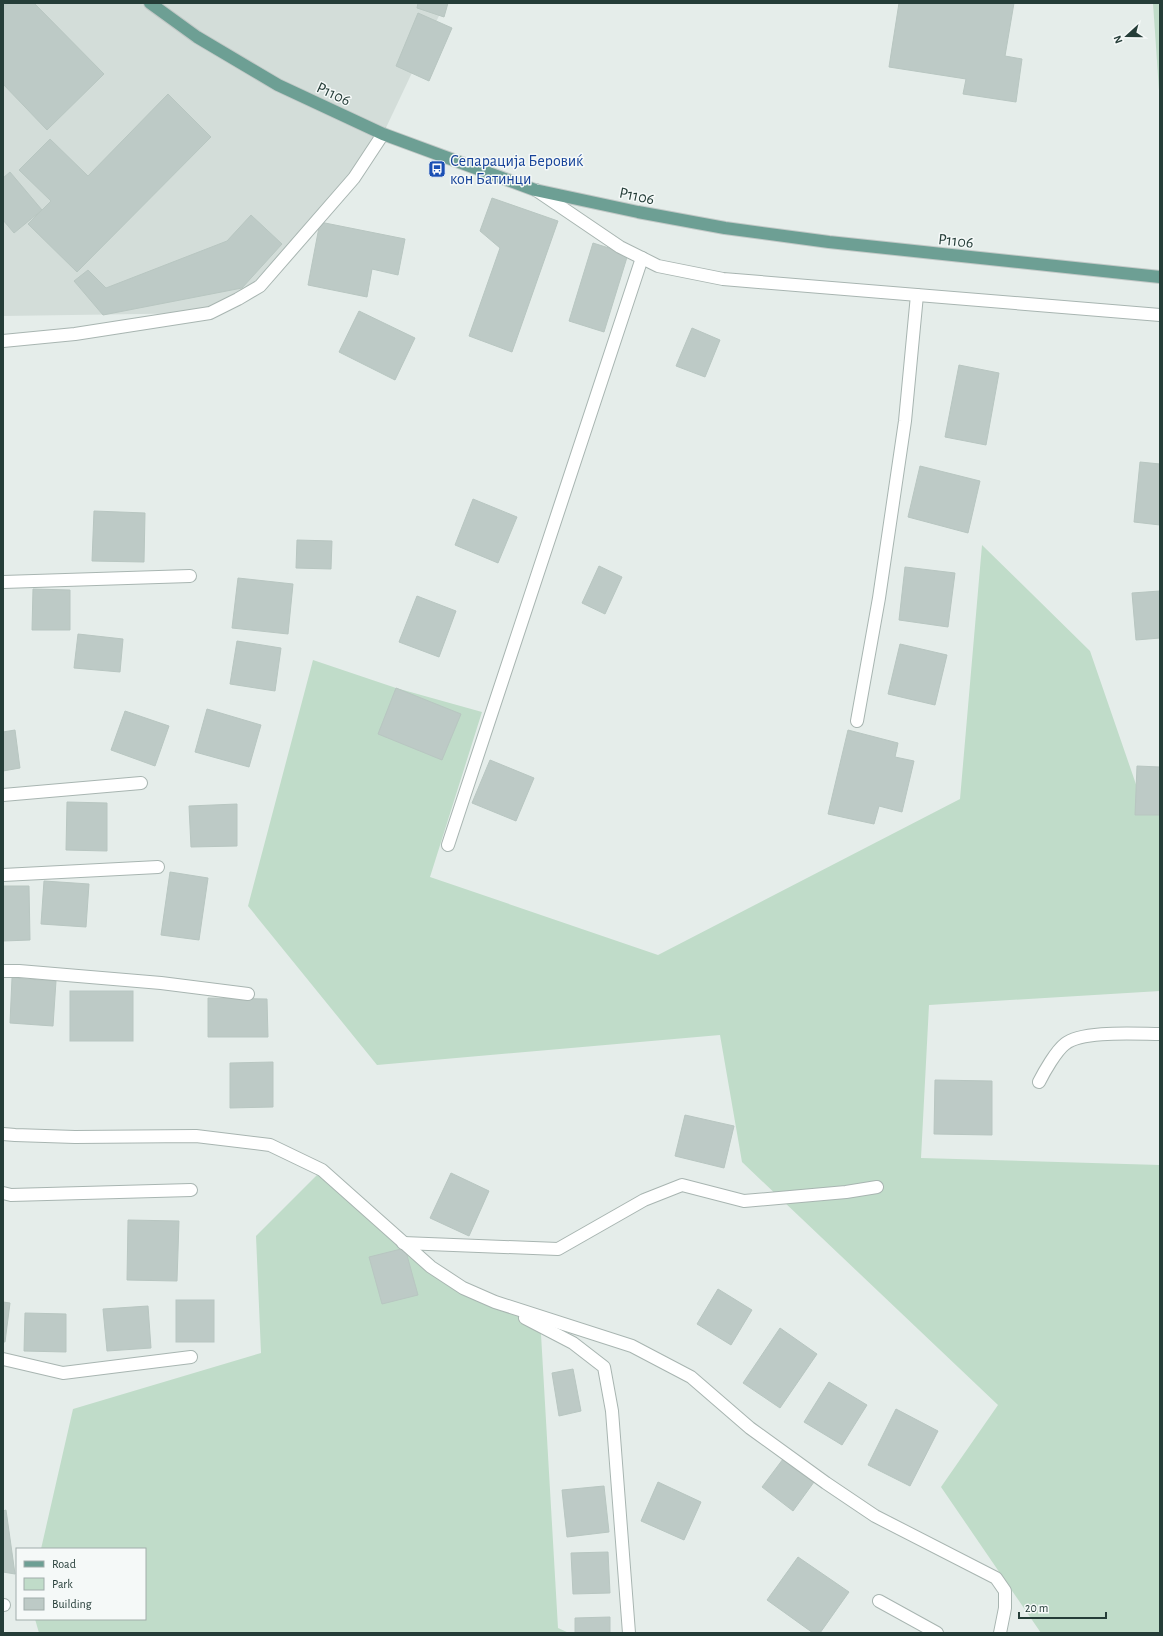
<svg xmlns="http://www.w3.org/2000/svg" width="1163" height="1636" font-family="'Alegreya Sans',sans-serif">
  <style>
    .built { fill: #d3ddd9 }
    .green { fill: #c0dcc9 }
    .building { fill: #bdcac6; stroke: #b8c6c1 }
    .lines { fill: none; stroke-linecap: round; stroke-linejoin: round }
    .minor-casing { stroke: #a8b5b1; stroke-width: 14 }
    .major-casing { stroke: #c2c9c7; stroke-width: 14 }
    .minor { stroke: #fff; stroke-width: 12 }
    .major { stroke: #6d9f94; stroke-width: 12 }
    .labels { text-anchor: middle; stroke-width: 3; stroke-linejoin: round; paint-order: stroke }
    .street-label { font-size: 16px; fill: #253d38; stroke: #f5f9f8 }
    .transit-label { font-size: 16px; fill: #164399; stroke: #f5f9f8; text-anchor: start }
  </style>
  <rect width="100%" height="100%" fill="#e5edea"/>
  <polygon class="built" points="3,3 445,3 383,134 260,286 210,313 3,316"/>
  <g class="green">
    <polygon points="1153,3 1160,3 1160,105"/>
    <polygon points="982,545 1090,651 1139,793 1160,804 1160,991 929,1005 921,1158 1160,1165 1160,1633 1041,1633 941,1487 998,1405 742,1162 720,1035 377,1065 248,906 313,660 396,688 482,712 430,877 658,955 960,799"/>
    <polygon points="322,1170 431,1267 540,1317 558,1628 569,1633 39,1633 35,1619 145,1619 145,1549 41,1549 73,1409 261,1353 256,1236"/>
  </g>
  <g class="building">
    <polygon points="3,3 34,3 104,74 47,130 3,84"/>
    <polygon points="418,3 448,3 444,17 417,8"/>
    <polygon points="899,3 1014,3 1005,56 1022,59 1016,102 963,94 966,79 889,67"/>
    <polygon points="418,13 452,28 429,81 396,66"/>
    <polygon points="168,94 211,137 77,272 28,224 51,201 19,170 50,139 88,176"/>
    <polygon points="10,172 42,210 14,233 3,220 3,178"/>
    <polygon points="492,198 558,221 512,352 469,336 500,248 480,231"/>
    <polygon points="251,215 282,244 242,288 103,315 74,281 88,270 106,288 227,241"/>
    <polygon points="320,222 405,239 398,275 372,269 367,297 308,285"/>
    <polygon points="593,243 628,254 604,332 569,321"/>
    <polygon points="359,311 415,338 395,380 339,352"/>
    <polygon points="692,328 720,340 705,377 676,366"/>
    <polygon points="959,365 999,373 986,445 945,437"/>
    <polygon points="1140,462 1160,464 1160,525 1134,522"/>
    <polygon points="920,466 980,481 968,533 908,517"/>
    <polygon points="473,499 517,517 498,563 455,545"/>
    <polygon points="94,511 145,513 144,562 92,561"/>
    <polygon points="297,540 332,541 331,569 296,568"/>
    <polygon points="599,566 622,577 605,614 582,603"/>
    <polygon points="905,567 955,573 948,627 899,620"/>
    <polygon points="238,578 293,584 288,634 232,628"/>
    <polygon points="33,589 70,590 70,630 32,630"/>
    <polygon points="1160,591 1160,638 1136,640 1132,593"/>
    <polygon points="417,596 456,611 439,657 399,642"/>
    <polygon points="78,634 123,639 120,672 74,668"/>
    <polygon points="237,641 281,648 275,691 230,684"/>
    <polygon points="900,644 947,655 935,705 888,694"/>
    <polygon points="396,688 461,714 442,760 378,734"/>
    <polygon points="207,709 261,725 249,767 195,752"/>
    <polygon points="125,711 169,726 155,766 111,750"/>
    <polygon points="15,730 20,768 3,771 3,732"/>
    <polygon points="848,730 898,743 895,757 914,761 902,812 879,806 874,824 828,814"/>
    <polygon points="490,760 534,778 516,821 472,803"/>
    <polygon points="1137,766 1160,767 1160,815 1135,815"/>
    <polygon points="67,802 107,803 107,851 66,850"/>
    <polygon points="237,804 237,846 191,847 189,806"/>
    <polygon points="170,872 208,878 199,940 161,935"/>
    <polygon points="44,881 89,884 86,927 41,924"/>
    <polygon points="3,886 29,886 30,940 3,941"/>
    <polygon points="12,978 56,981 53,1026 10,1023"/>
    <rect x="70" y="991" width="63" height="50"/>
    <polygon points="208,998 267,999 268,1037 208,1037"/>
    <polygon points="273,1062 273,1107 230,1108 230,1063"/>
    <polygon points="935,1080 992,1081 992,1135 934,1134"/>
    <polygon points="685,1115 734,1126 724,1168 675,1156"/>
    <polygon points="451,1173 489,1191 469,1236 430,1218"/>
    <polygon points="128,1220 179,1221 177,1281 127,1280"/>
    <polygon points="405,1248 418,1295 382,1304 369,1257"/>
    <polygon points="718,1289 752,1310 731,1345 697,1324"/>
    <rect x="176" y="1300" width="38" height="42"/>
    <polygon points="3,1302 10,1303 5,1342 3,1342"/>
    <polygon points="148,1306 151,1348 107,1351 103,1309"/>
    <polygon points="25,1313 66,1314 66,1352 24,1351"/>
    <polygon points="780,1328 817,1354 780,1408 743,1383"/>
    <polygon points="573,1369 581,1411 559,1416 552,1373"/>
    <polygon points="829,1382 867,1405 842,1445 804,1422"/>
    <polygon points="896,1409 938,1431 910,1486 868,1465"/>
    <polygon points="783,1459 814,1482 793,1511 762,1487"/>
    <polygon points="658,1482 701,1502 684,1540 641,1521"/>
    <polygon points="604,1486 609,1532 567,1537 562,1490"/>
    <polygon points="6,1510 15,1574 3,1572 3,1511"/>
    <polygon points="608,1552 610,1593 573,1594 571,1553"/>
    <polygon points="798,1557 849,1592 820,1633 813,1633 767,1600"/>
    <polygon points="610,1617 610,1633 575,1633 575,1618"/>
  </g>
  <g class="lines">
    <defs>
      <g id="minor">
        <polyline points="536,190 620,247 658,266 723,279 1160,315"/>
        <polyline points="3,341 75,334 210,313 238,299 260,286 354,178 383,134"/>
        <polyline points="3,582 190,576"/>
        <polyline points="857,721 879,598 905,421 917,295"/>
        <polyline points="3,795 141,783"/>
        <polyline points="448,845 642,258"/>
        <polyline points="3,875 158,867"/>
        <polyline points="3,971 19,971 161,983 248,994"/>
        <path d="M1039,1082C1044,1072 1056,1051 1065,1044C1082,1030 1138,1034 1160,1034"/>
        <polyline points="3,1134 15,1135 75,1137 196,1136 270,1145 322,1170 431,1267 463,1288 495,1302 632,1346 691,1377 750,1428 826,1483 875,1516 996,1578 1005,1591 1005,1608 1000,1633"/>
        <polyline points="3,1193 11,1195 191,1190"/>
        <polyline points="403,1243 558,1249 644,1200 682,1185 744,1201 846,1192 877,1187"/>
        <polyline points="525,1318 573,1343 604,1367 612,1411 629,1633"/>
        <polyline points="3,1359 63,1373 191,1357"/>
        <polyline points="879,1601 937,1633"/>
        <polyline points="3,1605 4,1605"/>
      </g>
      <polyline id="major" points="150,3 197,37 278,85 383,134 535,190 638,212 725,228 829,242 1160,277"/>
    </defs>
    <use href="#minor" class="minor-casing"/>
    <use href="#major" class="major-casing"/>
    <use href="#minor" class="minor"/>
    <use href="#major" class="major"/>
  </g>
  <defs>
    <symbol id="bus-square" viewBox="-11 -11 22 22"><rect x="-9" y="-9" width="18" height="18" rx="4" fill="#1a4fb4" stroke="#f5f9f8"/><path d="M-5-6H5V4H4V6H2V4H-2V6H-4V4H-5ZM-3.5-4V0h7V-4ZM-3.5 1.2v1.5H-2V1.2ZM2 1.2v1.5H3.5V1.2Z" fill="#fff"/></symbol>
  </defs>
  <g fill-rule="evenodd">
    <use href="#bus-square" x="427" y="159" width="20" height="20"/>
  </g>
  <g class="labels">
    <g class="street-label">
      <text transform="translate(334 93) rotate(25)" y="6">P1106</text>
      <text transform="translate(637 195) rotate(12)" y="6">P1106</text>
      <text transform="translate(956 240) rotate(6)" y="6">P1106</text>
    </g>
    <g class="transit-label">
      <text x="450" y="166">Сепарација Беровиќ<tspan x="450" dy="18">кон Батинци</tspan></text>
    </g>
  </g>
  <rect width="1163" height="1636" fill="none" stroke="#253d38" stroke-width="8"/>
  <rect x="16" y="1548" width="130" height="72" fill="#f5f9f8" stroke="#a2aeab"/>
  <rect x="24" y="1561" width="20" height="6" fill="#6d9f94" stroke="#a2aeab"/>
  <text x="52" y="1568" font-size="12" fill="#253d38">Road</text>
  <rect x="24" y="1578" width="20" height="12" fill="#c0dcc9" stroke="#a2aeab"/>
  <text x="52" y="1588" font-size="12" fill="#253d38">Park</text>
  <rect x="24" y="1598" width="20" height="12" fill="#bdcac6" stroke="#a2aeab"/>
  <text x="52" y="1608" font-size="12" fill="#253d38">Building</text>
  <g transform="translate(1127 36) rotate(249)" stroke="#f5f9f8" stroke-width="3" paint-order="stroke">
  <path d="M0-3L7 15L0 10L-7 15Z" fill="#253d38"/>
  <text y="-6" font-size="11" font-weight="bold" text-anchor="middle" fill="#253d38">N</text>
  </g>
  <path d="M1019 1612v6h87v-6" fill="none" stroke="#253d38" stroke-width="2"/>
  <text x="1025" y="1612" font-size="12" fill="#253d38" stroke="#f5f9f8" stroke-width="3" paint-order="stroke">20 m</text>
</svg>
